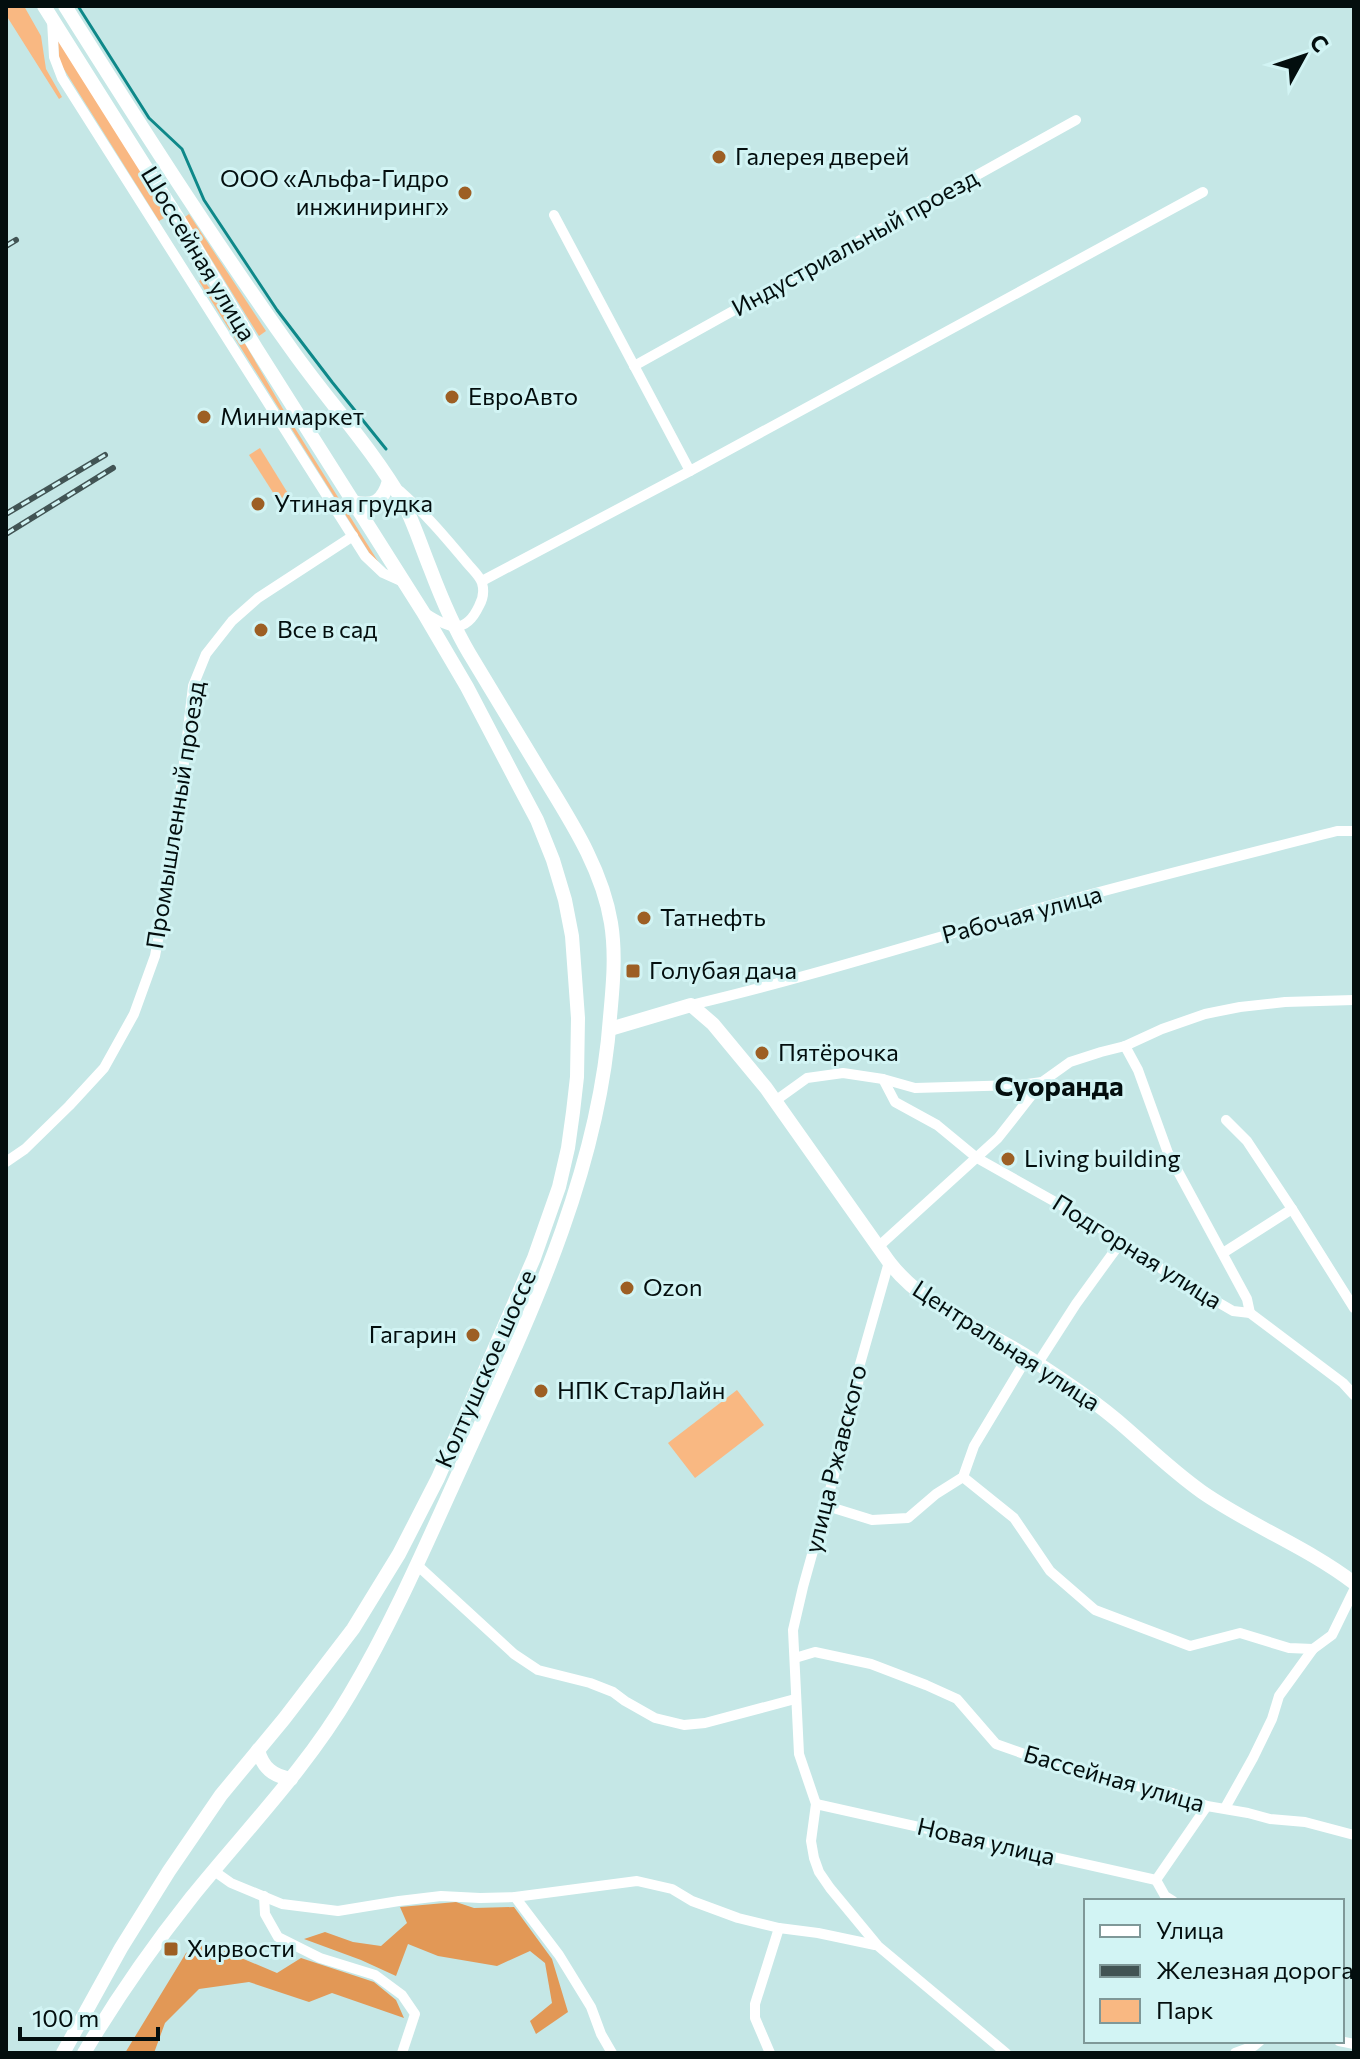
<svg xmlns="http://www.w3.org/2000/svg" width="1360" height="2059" font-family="Commissioner,sans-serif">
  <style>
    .green { fill: #f9b882 }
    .forest { fill: #e29856 }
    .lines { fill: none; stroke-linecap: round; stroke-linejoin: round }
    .stream { stroke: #0e8889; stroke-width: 3 }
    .street { stroke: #fff; stroke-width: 10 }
    .secondary { stroke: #fff; stroke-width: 14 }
    .rail-casing { stroke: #425454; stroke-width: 6 }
    .rail { stroke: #d2f4f4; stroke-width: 3; stroke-dasharray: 9; stroke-linecap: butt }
    .poi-dot { fill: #9d5f24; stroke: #d2f4f4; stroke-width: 3 }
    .labels { text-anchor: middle; stroke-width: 6; stroke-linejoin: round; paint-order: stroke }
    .poi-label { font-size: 24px; fill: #030e0e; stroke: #d2f4f4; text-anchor: start }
    .street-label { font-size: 24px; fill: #030e0e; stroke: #d2f4f4 }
    .quarter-label { font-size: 28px; font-weight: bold; fill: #030e0e; stroke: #d2f4f4 }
  </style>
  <rect width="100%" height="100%" fill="#c5e7e6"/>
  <g class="green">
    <polygon points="6,6 24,6 41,36 46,69 62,97 59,99 6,15"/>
    <polygon points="58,40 169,215 159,221 62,66 59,59"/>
    <polygon points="189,214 266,331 259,336 185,217"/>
    <polygon points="202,279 219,299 283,409 379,563 370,554 199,281"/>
    <polygon points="260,448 289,495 279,502 249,455"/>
    <polygon points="737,1390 764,1425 695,1478 668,1443"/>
  </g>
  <g class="forest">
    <polygon points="456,1902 474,1908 514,1907 552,1959 568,2012 536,2034 530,2021 552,2003 545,1963 530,1951 497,1966 438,1956 408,1944 396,1976 361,1960 304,1939 325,1932 353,1942 381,1946 407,1923 400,1907"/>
    <polygon points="206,1943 277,1973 301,1958 374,1982 396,2000 404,2018 332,1993 309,2002 249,1982 199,1989 165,2023 154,2053 125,2053 186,1953"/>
  </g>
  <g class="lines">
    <polyline class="stream" points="78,6 149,118 182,149 204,200 277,310 332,382 386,449"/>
    <g class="street">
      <polyline points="52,20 54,57 62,78 365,556 383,573 403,582"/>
      <polyline points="554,215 690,471"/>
      <polyline points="634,366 1076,120"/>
      <path d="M400,491C425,513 446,538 467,563C472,569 480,576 482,583C484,590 483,599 479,606C465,636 448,628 425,613"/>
      <polyline points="482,581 690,471 1203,192"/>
      <path d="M691,1005C802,979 910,945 1019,914C1125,884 1231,858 1337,831H1354"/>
      <polyline points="1125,1046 1138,1070 1168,1153 1247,1299 1250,1313"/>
      <polyline points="883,1079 895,1102 937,1125 977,1158 1091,1222 1171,1275 1233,1311 1250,1313 1343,1383 1354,1395"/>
      <polyline points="775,1101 807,1078 843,1073 883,1079 915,1088 1020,1085 1042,1082 1070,1062 1101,1052 1125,1046 1162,1029 1205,1014 1240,1007 1285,1002 1354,1000"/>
      <polyline points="1226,1120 1247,1141 1292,1209 1354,1308"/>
      <polyline points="6,1162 25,1149 69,1106 104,1068 134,1014 155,956 172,864 193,686 206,654 232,621 258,598 353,536"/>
      <polyline points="878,1247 998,1138 1042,1082"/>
      <polyline points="1223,1253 1292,1209"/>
      <polyline points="889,1262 860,1364 858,1385 848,1425 803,1587 793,1630 799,1754 816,1804 811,1841 814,1858 819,1872 830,1888 878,1946 1006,2053"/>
      <polyline points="1038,1363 1076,1304 1121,1242"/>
      <polyline points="963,1477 1014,1518 1050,1571 1095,1610 1190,1646 1240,1633 1289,1648 1313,1649 1332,1635 1354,1590"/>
      <polyline points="827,1506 872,1520 908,1518 936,1494 963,1477 974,1446 1028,1356"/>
      <polyline points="416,1564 514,1654 538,1670 590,1683 613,1692 625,1701 655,1718 684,1725 705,1723 795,1699"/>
      <polyline points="795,1658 815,1652 871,1664 926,1685 957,1699 996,1744 1061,1767 1112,1781 1172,1793 1207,1806 1248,1813 1270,1819 1305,1822 1354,1835"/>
      <polyline points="816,1804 1156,1880"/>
      <polyline points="1225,1808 1253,1758 1272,1719 1279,1696 1313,1649"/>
      <polyline points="214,1871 231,1883 282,1904 338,1911 399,1901 441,1896 480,1898 515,1897 637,1881 672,1889 692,1901 738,1918 779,1928 818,1933 875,1945"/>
      <polyline points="264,1896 265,1914 278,1937 320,1958 375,1975 402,1995 415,2014 402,2053"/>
      <polyline points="515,1897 559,1955 591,2007 601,2034 612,2053"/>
      <polyline points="1173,1901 1165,1896 1156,1880 1207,1806"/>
      <polyline points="1339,2041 1354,2044"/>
      <polyline points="770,2053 755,2018 755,2004 779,1928"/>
      <polyline points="1235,2053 1254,2046 1260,2041"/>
    </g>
    <g class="secondary">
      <polyline points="44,6 177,217 256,348 423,612 467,687 520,788 537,820 553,860 565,900 572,936 578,1018 577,1077 573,1112 568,1148 559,1187 534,1258 438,1478 399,1554 353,1629 284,1719 221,1795 169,1871 121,1948 63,2053"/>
      <path d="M65,6C138,122 212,238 292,350C328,401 372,448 403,502C414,523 421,546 430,568C441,597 453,626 469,653C493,693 518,734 542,774C570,820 602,868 611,923C616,954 613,985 610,1017C599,1174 528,1320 464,1461C428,1540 394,1620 350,1694C306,1769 245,1831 191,1898C152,1947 116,1999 84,2053"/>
      <path d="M353,502C373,507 383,502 389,481"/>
      <path d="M610,1029L691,1005L713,1024L766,1088L889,1262C926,1310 985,1328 1034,1361C1066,1382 1099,1404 1127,1429C1152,1451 1175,1473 1202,1492C1251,1526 1307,1547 1354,1583"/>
      <path d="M258,1750C263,1768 273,1776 291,1779"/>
    </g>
    <defs>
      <g id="rail">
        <polyline points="6,246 16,240"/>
        <polyline points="6,514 105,455"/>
        <polyline points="6,534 113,468"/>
      </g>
    </defs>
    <use href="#rail" class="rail-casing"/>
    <use href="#rail" class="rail"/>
  </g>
  <g class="poi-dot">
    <circle cx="719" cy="157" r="8"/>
    <circle cx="465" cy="193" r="8"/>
    <circle cx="452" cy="397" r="8"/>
    <circle cx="204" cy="417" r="8"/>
    <circle cx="258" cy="504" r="8"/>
    <circle cx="261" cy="630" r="8"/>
    <circle cx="644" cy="918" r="8"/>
    <rect x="625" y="963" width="16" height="16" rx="4"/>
    <circle cx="762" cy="1053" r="8"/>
    <circle cx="1008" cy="1159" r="8"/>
    <circle cx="627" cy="1288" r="8"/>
    <circle cx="473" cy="1335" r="8"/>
    <circle cx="541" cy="1391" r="8"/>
    <rect x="163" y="1941" width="16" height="16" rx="4"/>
  </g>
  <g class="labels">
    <g class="poi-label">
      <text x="735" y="165">Галерея дверей</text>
      <text x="449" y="187" text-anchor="end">ООО «Альфа-Гидро<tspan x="449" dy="28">инжиниринг»</tspan></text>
      <text x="468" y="405">ЕвроАвто</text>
      <text x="220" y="425">Минимаркет</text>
      <text x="274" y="512">Утиная грудка</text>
      <text x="277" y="638">Все в сад</text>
      <text x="660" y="926">Татнефть</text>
      <text x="649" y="979">Голубая дача</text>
      <text x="778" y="1061">Пятёрочка</text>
      <text x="1024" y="1167">Living building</text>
      <text x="643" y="1296">Ozon</text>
      <text x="457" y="1343" text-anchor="end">Гагарин</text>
      <text x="557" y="1399">НПК СтарЛайн</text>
      <text x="187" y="1957">Хирвости</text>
    </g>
    <g class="street-label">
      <text transform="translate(855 243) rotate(-29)" y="8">Индустриальный проезд</text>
      <text transform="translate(198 254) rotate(59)" y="8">Шоссейная улица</text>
      <text transform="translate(176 815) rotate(-81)" y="8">Промышленный проезд</text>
      <text transform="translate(1022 915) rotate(-15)" y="8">Рабочая улица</text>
      <text transform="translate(1137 1252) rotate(32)" y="8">Подгорная улица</text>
      <text transform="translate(1006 1346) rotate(33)" y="8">Центральная улица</text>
      <text transform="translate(486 1369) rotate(-66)" y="8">Колтушское шоссе</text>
      <text transform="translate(836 1459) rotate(-76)" y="8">улица Ржавского</text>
      <text transform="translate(1114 1779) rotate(16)" y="8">Бассейная улица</text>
      <text transform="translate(986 1842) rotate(13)" y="8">Новая улица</text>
    </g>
    <g class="quarter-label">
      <text x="1059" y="1096">Суоранда</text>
    </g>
  </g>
  <rect width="1360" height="2059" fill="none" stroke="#030e0e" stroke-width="16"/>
  <rect x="1084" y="1899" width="260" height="144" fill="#d2f4f4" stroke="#7f9898" stroke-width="2"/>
  <rect x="1100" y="1925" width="40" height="12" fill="#ffffff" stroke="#7f9898" stroke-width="2"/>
  <text x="1156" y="1939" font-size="24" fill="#030e0e">Улица</text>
  <rect x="1100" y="1965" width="40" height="12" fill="#425454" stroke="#7f9898" stroke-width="2"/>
  <text x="1156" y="1979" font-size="24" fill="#030e0e">Железная дорога</text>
  <rect x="1100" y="1999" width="40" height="24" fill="#f9b882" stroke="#7f9898" stroke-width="2"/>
  <text x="1156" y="2019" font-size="24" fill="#030e0e">Парк</text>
  <g transform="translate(1304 56) rotate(50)" stroke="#d2f4f4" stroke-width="6" paint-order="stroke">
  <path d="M0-6L14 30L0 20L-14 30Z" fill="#030e0e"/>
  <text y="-12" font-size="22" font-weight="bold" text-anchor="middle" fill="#030e0e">С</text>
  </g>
  <path d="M20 2027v12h138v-12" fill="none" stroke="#030e0e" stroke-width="4"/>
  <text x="32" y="2027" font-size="24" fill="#030e0e" stroke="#d2f4f4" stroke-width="6" paint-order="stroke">100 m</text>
</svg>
